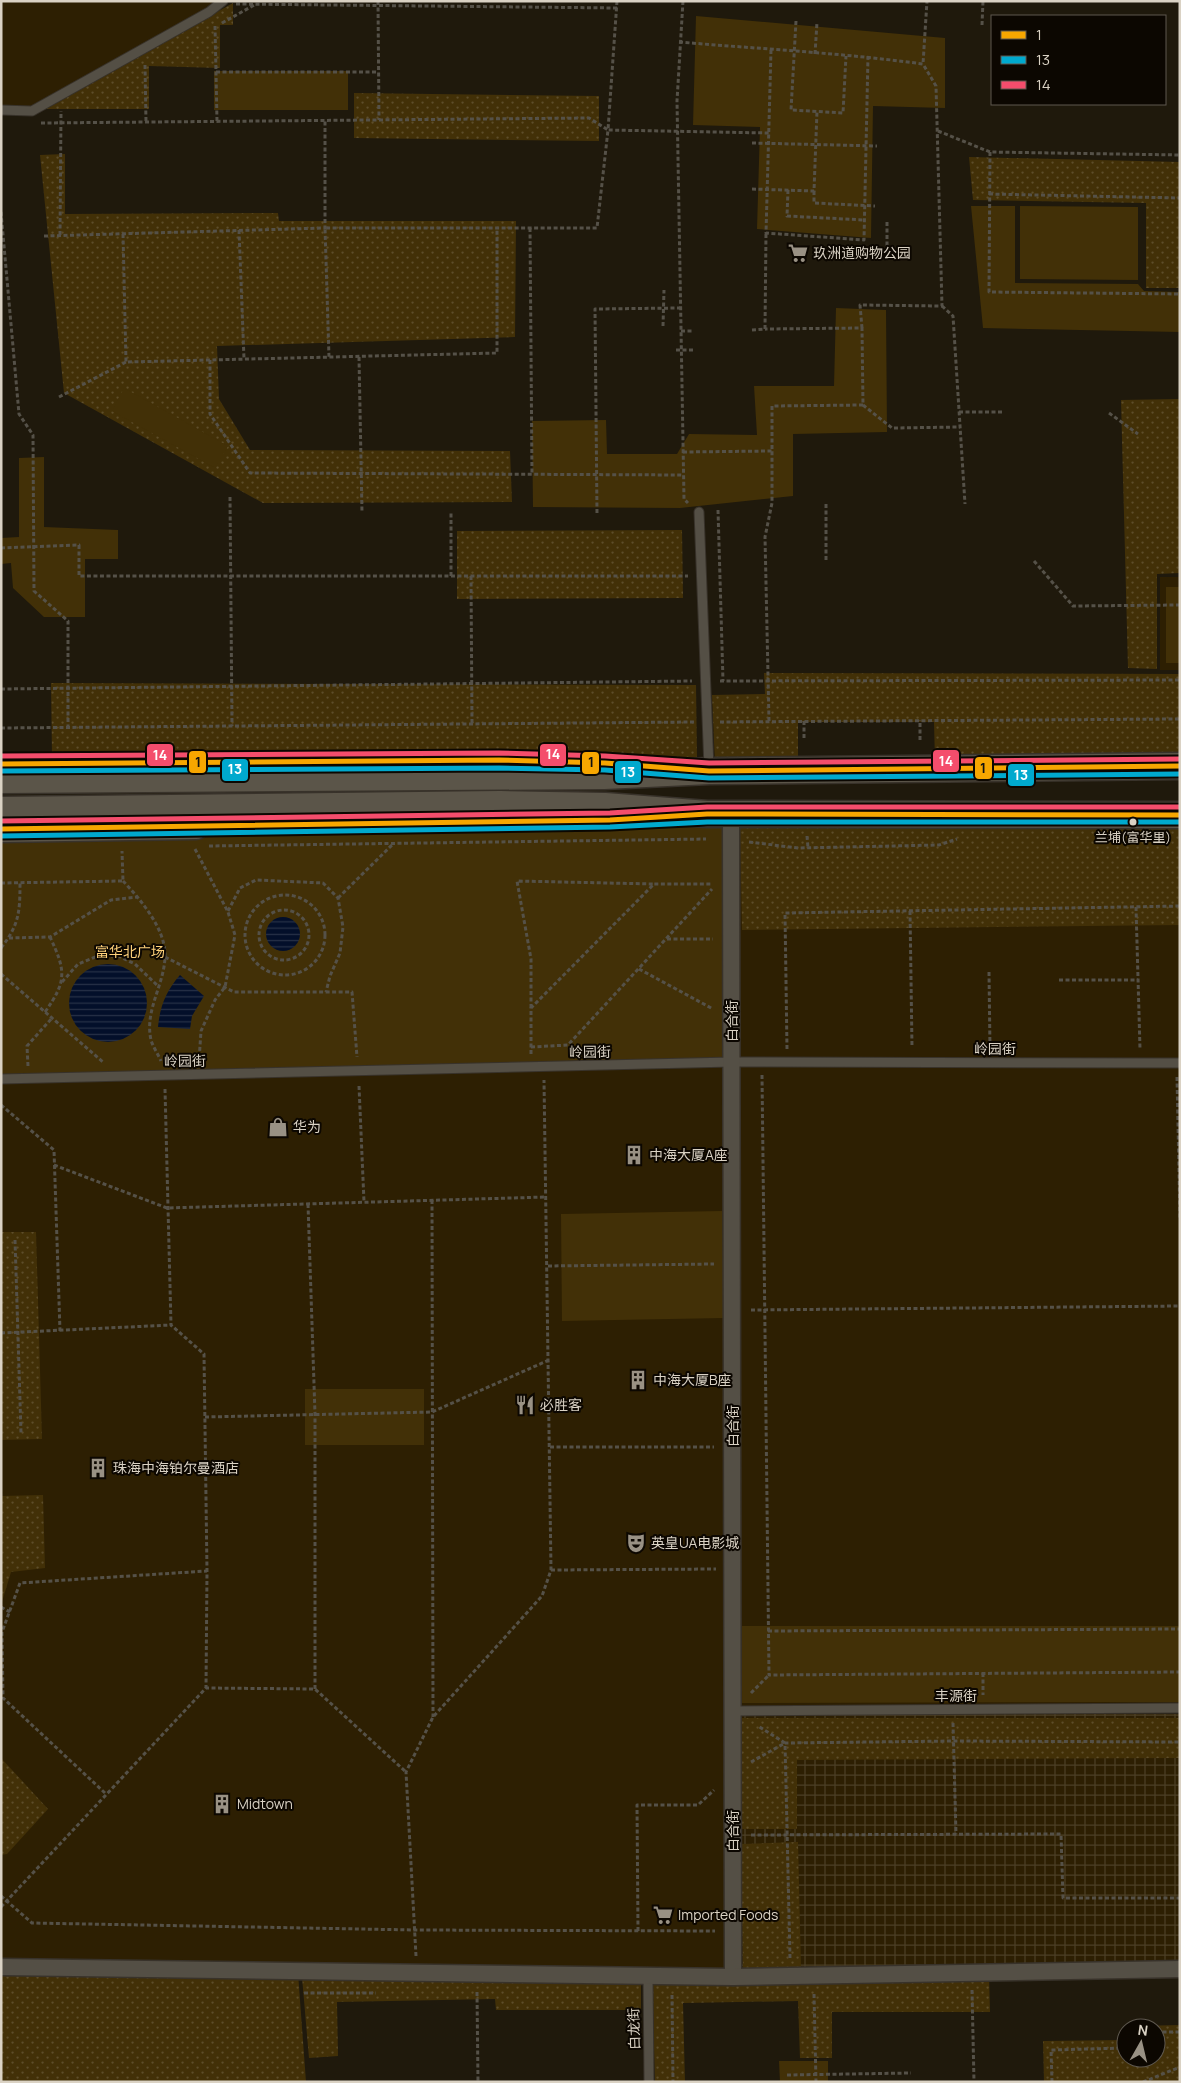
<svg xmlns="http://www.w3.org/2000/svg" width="1181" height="2083" font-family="Manrope,'Noto Sans SC',sans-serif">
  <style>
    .built { fill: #2d1f02 }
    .industrial { fill: url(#industrial-grid) }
    .grass { fill: url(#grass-dots) }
    .green { fill: #423007 }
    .water { fill: url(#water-rules) }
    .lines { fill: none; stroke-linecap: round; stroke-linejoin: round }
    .service-casing { stroke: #38322a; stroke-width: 11 }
    .minor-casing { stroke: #38322a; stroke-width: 19 }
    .primary-casing { stroke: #38322a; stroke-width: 29 }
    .path { stroke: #555148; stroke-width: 3; stroke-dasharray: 4 2.5; stroke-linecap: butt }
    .service { stroke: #544f45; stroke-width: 9 }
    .minor { stroke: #544f45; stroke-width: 16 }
    .primary { stroke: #5b5549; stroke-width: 26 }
    .path-bridge { stroke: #555148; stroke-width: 3; stroke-dasharray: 4 2.5; stroke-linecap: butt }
    .bus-1-casing { stroke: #0c0701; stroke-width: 9 }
    .bus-2-casing { stroke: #0c0701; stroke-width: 9 }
    .bus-3-casing { stroke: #0c0701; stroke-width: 9 }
    .bus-1 { stroke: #f7a600; stroke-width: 5 }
    .bus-2 { stroke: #00a9ce; stroke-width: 5 }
    .bus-3 { stroke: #f44d6c; stroke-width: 5 }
    .bus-dot { fill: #dad2c4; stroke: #0c0701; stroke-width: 2 }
    .labels { text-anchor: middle; stroke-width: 4; stroke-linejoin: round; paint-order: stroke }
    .bus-label { font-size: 13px; fill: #dad2c4; stroke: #0c0701 }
    .poi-label { font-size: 14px; fill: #dad2c4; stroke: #0c0701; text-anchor: start }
    .park-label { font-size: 14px; fill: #ffd27b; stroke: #0c0701 }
    .street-label { font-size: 14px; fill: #dad2c4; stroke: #0c0701 }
    .line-badge { stroke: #0c0701; stroke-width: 2 }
    .badge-label { font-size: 14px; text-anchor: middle; font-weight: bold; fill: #fff }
    .pale-badge-label { font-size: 14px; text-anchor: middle; font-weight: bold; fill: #111 }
  </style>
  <defs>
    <pattern id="industrial-grid" width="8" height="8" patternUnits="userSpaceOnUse" patternTransform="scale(1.25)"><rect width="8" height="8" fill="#2d1f02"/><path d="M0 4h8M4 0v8" fill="none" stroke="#4b3f25"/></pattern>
    <pattern id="grass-dots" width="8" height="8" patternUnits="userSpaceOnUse" patternTransform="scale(1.25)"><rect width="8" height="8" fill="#423007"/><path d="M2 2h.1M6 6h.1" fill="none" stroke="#5d4d2a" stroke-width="1.8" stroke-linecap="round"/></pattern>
    <pattern id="water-rules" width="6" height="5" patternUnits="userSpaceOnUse" patternTransform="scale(1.25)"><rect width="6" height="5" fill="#030f2a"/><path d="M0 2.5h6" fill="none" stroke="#273147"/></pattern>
  </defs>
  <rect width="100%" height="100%" fill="#1f190c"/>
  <g class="built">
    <polygon points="1,1 223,1 32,111 1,110"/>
    <rect x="1160" y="577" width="20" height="93"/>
    <polygon points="1180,817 1180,1713 735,1710 732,821"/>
    <polygon points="731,1063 732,1975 1,1966 1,1080"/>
  </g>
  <polygon class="industrial" points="736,1714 1180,1714 1180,1967 736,1975"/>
  <g class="grass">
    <polygon points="233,3 233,25 220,25 220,68 149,66 149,109 45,109"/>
    <polygon points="354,93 599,96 599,141 354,138"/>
    <polygon points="65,154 65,214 278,213 279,221 516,221 515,337 217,346 219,399 250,450 510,451 512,502 263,503 64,393 40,155"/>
    <polygon points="969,157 1180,162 1180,288 1146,288 1146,203 973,200"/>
    <polygon points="1180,399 1180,573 1157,574 1157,669 1128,668 1121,400"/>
    <polygon points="682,530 683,598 457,599 457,531"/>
    <polygon points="764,673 1180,674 1180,760 935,761 934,722 798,722 798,765 715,764 712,695 765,694"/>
    <polygon points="51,683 696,685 697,759 609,756 52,758"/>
    <polygon points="1180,823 1180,925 742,930 740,828"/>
    <polygon points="1,1232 36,1232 42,1439 1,1440"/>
    <polygon points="43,1495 45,1568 11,1572 1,1605 1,1496"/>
    <polygon points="741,1718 1180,1718 1180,1758 797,1760 797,1829 741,1829"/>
    <polygon points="1,1758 48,1809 7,1854 1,1855"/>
    <polygon points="798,1842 801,1969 743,1970 741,1844"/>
    <polygon points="1,1970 298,1973 306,2082 1,2082"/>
    <polygon points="989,1975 990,2012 832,2012 832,2058 800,2058 798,2001 683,2003 685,2082 655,2082 652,1982"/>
    <polygon points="302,1977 641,1980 641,2010 496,2010 495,1999 337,2002 338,2056 309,2058"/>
    <polygon points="1180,2025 1180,2081 1044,2082 1043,2041 1126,2040 1126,2058 1156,2058 1156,2028 1137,2028 1137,2026"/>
  </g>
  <g class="green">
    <polygon points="696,16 945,38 945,108 873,106 871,238 757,229 760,127 693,125"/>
    <rect x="214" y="71" width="134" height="39"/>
    <polygon points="971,206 1015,206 1015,283 1138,284 1144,291 1180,292 1180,332 983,328"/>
    <polygon points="1020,206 1138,207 1138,280 1020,279"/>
    <polygon points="836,308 886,310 887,432 793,434 793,496 680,508 533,507 532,421 606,420 607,454 677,454 689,434 757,435 754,386 834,386"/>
    <polygon points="124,388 228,446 215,468 112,411"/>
    <polygon points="44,457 44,527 118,530 118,559 85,559 85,617 44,617 13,588 11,563 1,564 1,538 19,537 19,458"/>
    <rect x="1166" y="587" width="14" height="76"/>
    <polygon points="730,820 731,1061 1,1079 1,830"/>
    <polygon points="722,1211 724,1318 562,1321 561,1214"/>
    <rect x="305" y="1389" width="119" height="56"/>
    <polygon points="742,1626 1180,1626 1180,1702 742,1703"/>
    <polygon points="779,2061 828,2061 828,2082 780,2082"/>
  </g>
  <g class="water">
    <circle cx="283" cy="934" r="17"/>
    <circle cx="108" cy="1003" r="39"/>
    <path d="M180,975L204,996L192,1016L190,1029L158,1027C160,1006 166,991 180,975Z"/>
  </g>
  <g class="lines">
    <defs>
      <g id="service">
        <polyline points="1,110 32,111 209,12 223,1"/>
        <polyline points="699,512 709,768"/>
        <polyline points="1,1079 732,1062 1180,1063"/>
        <polyline points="733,1711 1180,1708"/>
        <polyline points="648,1976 649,2082"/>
      </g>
      <g id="minor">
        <polyline points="731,814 733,1977"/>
        <polyline points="1,1967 733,1977 1180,1969"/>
      </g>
      <g id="primary">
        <polyline points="1,780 604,776 709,771 1180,766"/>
        <polyline points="1,810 500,804 605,806 707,814 1180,815"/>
        <polyline points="1,829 196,826"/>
      </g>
    </defs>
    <use href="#service" class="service-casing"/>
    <use href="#minor" class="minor-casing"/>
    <use href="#primary" class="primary-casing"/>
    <g class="path">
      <polyline points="378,1 379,120"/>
      <polyline points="617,1 608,130 769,133"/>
      <polyline points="683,1 677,101 684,499 688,503"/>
      <polyline points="236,4 617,8"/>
      <polyline points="796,21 791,110 843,113 846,56"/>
      <polyline points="222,23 256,4"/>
      <polyline points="982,25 983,1"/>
      <polyline points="215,26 217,121"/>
      <path d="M679,42C761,49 843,53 923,64L927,1"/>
      <polyline points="815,54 817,22"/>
      <polyline points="145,65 146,122"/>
      <polyline points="216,72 378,72"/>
      <polyline points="41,123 589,118 608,130 597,228 325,228 329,357"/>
      <polyline points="938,131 990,152 1180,155"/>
      <polyline points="752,143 877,146"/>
      <polyline points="990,152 989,292 1180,294"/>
      <polyline points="752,189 814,191 817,111"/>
      <polyline points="788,190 787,216 864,220"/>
      <polyline points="814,191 814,203 875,206"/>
      <polyline points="989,194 1180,198"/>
      <polyline points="1,212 19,414 33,435 34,591 68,621 68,727"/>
      <polyline points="887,222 887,252"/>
      <polyline points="530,228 532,475"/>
      <polyline points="239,230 244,359"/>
      <polyline points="123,234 126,362 497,353 497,229"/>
      <polyline points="60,235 61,111"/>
      <polyline points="44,236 325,228 325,120"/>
      <polyline points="942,306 953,316 965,504"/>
      <polyline points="862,328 860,305 942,306 936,86 923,64"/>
      <polyline points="752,330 765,329 766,233"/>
      <polyline points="681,331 694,331"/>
      <polyline points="359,357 362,513"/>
      <polyline points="210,360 210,414 250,473 683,475"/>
      <polyline points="59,397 126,362"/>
      <polyline points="863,405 892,428 960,427"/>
      <polyline points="959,412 1002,412"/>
      <polyline points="1109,413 1138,434"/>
      <polyline points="683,452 772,451 772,406 863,405 862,328 765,329"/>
      <polyline points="230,497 232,726"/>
      <polyline points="826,504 826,560"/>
      <polyline points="718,510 723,681"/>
      <polyline points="597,513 595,309 680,308"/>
      <polyline points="1,548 79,545 79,576 688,576"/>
      <polyline points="1034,561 1073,606 1180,605"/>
      <polyline points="451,576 451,513"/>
      <polyline points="471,576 472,724"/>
      <polyline points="720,681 1180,680"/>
      <polyline points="1,689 692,681"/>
      <polyline points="769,721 765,537 772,503 772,451"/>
      <polyline points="804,721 804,740"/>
      <polyline points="720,722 1180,719"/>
      <polyline points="1,728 694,722"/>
      <polyline points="920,740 920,720"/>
      <polyline points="807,836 808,848"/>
      <polyline points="749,842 798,848 939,845 957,839"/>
      <polyline points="209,846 706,839"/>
      <polyline points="195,849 228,912 235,935 225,987 215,1000 201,1031 199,1061"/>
      <path d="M123,881C140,899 164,927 165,953C166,983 144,1009 151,1040C153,1047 158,1054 161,1061"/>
      <polyline points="1,883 123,881 122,851"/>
      <circle cx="285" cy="935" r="40"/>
      <polyline points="338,898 393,844"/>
      <polyline points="1136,907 1140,1049"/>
      <circle cx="284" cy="935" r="25"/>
      <polyline points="228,911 240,888 256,880 323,883 338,898 343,927 340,953 330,976 326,992"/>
      <polyline points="910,911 912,1047"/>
      <polyline points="9,938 50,937 111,900 138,897"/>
      <polyline points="667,939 713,939"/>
      <path d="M1,948C19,925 20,912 20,883"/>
      <polyline points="165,957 234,992 352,992 357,1057"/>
      <polyline points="639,969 713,1009"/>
      <polyline points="989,972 990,1049"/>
      <polyline points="1,974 103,1062"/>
      <polyline points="1059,980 1138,980"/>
      <polyline points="62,982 78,964 98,956 118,956 135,964 158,986"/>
      <polyline points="531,1008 531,959 517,881 653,884"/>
      <path d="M45,1012C67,981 66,971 50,937"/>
      <polyline points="531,1047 568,1045 712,889"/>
      <polyline points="787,1049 785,913 1180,906"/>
      <polyline points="531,1054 531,1008 654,884 712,884"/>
      <polyline points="28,1066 27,1046 52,1018"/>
      <polyline points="762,1075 769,1675 1180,1672"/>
      <polyline points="1177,1077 1180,1219"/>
      <polyline points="359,1086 364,1202"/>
      <polyline points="165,1089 171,1325 204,1354 207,1571 206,1688"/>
      <polyline points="1,1105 54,1150 60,1331"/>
      <polyline points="54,1165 167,1208 546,1197"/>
      <polyline points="432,1200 433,1717"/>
      <polyline points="308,1204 315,1414 315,1689"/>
      <polyline points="15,1240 21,1433"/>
      <polyline points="548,1266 714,1264"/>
      <polyline points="751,1310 1180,1306"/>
      <polyline points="1,1333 171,1325"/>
      <polyline points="205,1417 432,1412 549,1360"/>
      <polyline points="550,1447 714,1447"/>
      <polyline points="551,1570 716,1569"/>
      <polyline points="1,1607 10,1612"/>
      <polyline points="768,1631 1180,1629"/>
      <polyline points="983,1673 983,1695"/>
      <polyline points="751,1693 769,1675"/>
      <polyline points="953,1723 956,1834"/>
      <polyline points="751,1762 785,1743 758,1726"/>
      <polyline points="105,1793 3,1698 2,1632 20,1583 207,1571"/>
      <polyline points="751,1835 1061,1834 1063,1898 1180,1898"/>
      <polyline points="1,1896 32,1923 415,1930 715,1931"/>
      <polyline points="1,1907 206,1688 315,1689 406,1772"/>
      <polyline points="638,1931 637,1805 698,1805 714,1790"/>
      <polyline points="416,1956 406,1772 433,1717 542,1596 551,1570 544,1080"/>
      <polyline points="790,1958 785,1743 953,1741 1180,1742"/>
      <polyline points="972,1990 974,2082"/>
      <polyline points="477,1992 478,2082"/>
      <polyline points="304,1993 376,1993"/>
      <polyline points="814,1994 816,2082"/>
      <polyline points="672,1995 673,2082"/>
      <polyline points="1156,2032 1180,2032"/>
      <polyline points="787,2075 911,2073"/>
      <polyline points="1052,2082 1051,2050 1126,2048"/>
      <polyline points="1143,2082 1180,2067"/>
    </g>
    <use href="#service" class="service"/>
    <use href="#minor" class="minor"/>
    <use href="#primary" class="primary"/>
    <g class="path-bridge">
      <polyline points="771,50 766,233 864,240 868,56"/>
      <polyline points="663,326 664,290"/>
      <polyline points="676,350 694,350"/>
    </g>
    <defs>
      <g id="bus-1">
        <polyline points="1,764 499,760 605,763 709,771 1180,766"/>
        <polyline points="1,829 610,820 707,814 1180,815"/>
      </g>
      <g id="bus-2">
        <polyline points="1,771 499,768 605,770 709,778 1180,774"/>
        <polyline points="1,836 610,827 707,822 1180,822"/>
      </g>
      <g id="bus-3">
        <polyline points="1,756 499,753 605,756 709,763 1180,759"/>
        <polyline points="1,821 610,813 707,807 1180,807"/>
      </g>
    </defs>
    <use href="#bus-1" class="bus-1-casing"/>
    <use href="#bus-2" class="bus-2-casing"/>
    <use href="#bus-3" class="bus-3-casing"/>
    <use href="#bus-1" class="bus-1"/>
    <use href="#bus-2" class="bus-2"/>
    <use href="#bus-3" class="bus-3"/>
  </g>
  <defs>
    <symbol id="supermarket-bare" viewBox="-9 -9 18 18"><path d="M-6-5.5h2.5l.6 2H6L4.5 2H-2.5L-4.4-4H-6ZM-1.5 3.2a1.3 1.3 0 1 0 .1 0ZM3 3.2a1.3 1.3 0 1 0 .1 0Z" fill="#999184" stroke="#0c0701" stroke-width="2.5" paint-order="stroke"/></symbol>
    <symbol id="shop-bare" viewBox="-9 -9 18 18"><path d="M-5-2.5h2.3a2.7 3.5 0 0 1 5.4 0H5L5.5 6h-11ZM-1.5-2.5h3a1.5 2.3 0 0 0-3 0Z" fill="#999184" stroke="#0c0701" stroke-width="2.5" paint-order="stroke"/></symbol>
    <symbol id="building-bare" viewBox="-9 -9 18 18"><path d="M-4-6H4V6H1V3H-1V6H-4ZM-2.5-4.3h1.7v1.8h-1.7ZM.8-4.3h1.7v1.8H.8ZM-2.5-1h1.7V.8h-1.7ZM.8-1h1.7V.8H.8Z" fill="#999184" stroke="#0c0701" stroke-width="2.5" paint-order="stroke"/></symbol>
    <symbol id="restaurant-bare" viewBox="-9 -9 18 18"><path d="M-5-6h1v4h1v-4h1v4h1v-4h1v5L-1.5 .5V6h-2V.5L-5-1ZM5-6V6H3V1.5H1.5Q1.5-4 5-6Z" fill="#999184" stroke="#0c0701" stroke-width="2.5" paint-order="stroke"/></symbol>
    <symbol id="theatre-bare" viewBox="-9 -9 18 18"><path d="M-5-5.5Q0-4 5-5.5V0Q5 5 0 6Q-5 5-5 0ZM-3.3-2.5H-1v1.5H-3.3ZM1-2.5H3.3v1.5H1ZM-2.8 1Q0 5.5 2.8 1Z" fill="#999184" stroke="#0c0701" stroke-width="2.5" paint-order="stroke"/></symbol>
  </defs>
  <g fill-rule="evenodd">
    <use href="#supermarket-bare" x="784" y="239" width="28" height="28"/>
    <use href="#shop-bare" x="264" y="1113" width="28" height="28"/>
    <use href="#building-bare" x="620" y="1141" width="28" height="28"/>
    <use href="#building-bare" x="624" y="1366" width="28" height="28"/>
    <use href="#restaurant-bare" x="511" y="1391" width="28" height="28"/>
    <use href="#building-bare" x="84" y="1454" width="28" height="28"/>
    <use href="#theatre-bare" x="622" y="1529" width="28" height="28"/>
    <use href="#building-bare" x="208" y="1790" width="28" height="28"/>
    <use href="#supermarket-bare" x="649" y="1901" width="28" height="28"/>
  </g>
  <circle class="bus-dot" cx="1133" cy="822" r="4.5"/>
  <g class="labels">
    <g class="bus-label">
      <text x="1133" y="842">兰埔(富华里)</text>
    </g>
    <g class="poi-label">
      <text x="813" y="258">玖洲道购物公园</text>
      <text x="293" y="1132">华为</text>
      <text x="649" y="1160">中海大厦A座</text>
      <text x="653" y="1385">中海大厦B座</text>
      <text x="540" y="1410">必胜客</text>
      <text x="113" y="1473">珠海中海铂尔曼酒店</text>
      <text x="651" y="1548">英皇UA电影城</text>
      <text x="237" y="1809">Midtown</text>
      <text x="678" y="1920">Imported Foods</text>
    </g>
    <g class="park-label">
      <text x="130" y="957">富华北广场</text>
    </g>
    <g class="street-label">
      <text transform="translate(732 1021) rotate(-90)" y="5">白合街</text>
      <text x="995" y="1054">岭园街</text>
      <text transform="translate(590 1052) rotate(-1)" y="5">岭园街</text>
      <text transform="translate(185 1061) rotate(-1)" y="5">岭园街</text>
      <text transform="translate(733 1426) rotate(-90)" y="5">白合街</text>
      <text x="956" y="1701">丰源街</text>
      <text transform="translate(733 1831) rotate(-90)" y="5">白合街</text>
      <text transform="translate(634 2029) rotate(-92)" y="5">白龙街</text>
    </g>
  </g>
  <g class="line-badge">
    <rect x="539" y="743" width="28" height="24" rx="5" fill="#f44d6c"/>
    <rect x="146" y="743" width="28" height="24" rx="5" fill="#f44d6c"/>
    <rect x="932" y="749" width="28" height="24" rx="5" fill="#f44d6c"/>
    <rect x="188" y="750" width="19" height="24" rx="5" fill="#f7a600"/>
    <rect x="581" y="751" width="19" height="24" rx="5" fill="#f7a600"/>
    <rect x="974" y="756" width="19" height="24" rx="5" fill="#f7a600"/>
    <rect x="221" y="758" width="28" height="24" rx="5" fill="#00a9ce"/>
    <rect x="614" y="760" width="28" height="24" rx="5" fill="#00a9ce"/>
    <rect x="1007" y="763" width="28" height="24" rx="5" fill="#00a9ce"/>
  </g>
  <g class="badge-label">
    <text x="553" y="759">14</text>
    <text x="160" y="760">14</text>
    <text x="946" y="766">14</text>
    <text x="235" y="774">13</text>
    <text x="628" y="777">13</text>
    <text x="1021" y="780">13</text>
  </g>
  <g class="pale-badge-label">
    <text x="198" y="767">1</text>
    <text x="591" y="767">1</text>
    <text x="983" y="773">1</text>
  </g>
  <rect width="1181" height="2083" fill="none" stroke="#dad2c4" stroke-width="5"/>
  <rect x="991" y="15" width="175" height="90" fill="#0c0701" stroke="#5e584f"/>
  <rect x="1001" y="31" width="25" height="8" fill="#f7a600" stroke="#5e584f"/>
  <text x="1036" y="40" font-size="15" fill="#dad2c4">1</text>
  <rect x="1001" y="56" width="25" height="8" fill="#00a9ce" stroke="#5e584f"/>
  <text x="1036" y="65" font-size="15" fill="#dad2c4">13</text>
  <rect x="1001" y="81" width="25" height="8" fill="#f44d6c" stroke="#5e584f"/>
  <text x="1036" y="90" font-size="15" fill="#dad2c4">14</text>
  <g transform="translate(1141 2043) rotate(8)"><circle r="24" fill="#0c0701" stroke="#5e584f"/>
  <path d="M0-4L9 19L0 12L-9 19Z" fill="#999184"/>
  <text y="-8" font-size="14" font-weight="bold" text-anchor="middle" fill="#dad2c4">N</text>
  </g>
</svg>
